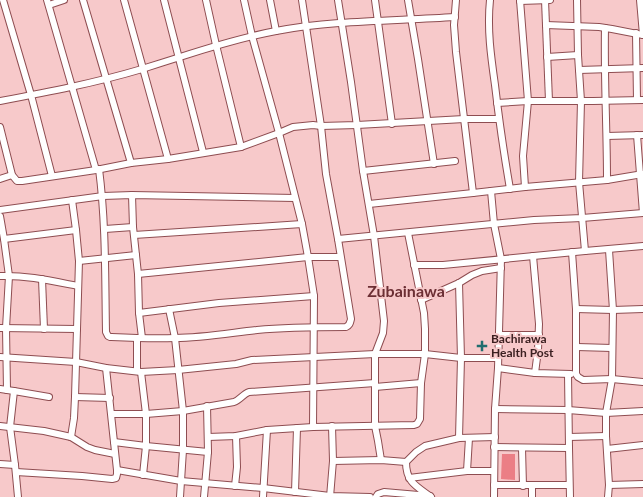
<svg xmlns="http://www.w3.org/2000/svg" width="643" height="497" font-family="Lato,sans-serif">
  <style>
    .green { fill: #eb7e85 }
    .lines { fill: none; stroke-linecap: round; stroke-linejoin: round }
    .minor-casing { stroke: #8e4d51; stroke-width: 8 }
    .minor { stroke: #fff; stroke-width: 6 }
    .poi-dot { fill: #216d6e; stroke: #f7c9ca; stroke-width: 1.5 }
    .labels { text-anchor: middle; stroke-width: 4; stroke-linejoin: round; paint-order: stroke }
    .poi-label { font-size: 12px; font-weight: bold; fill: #3c2021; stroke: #f7c9ca; text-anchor: start }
    .district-label { font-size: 16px; font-weight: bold; fill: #6c2f34; stroke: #f7c9ca }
  </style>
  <rect width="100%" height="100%" fill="#f7c9ca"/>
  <polygon class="green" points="502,454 515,454 515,480 501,479"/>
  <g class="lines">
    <defs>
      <g id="minor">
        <polyline points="3,0 31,95 52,176"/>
        <polyline points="47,0 96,170"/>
        <polyline points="83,0 131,163"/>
        <polyline points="124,0 168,159"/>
        <polyline points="164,0 203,152"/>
        <polyline points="206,0 216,45 241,147"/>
        <polyline points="244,0 252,36 279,133 302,224 308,257 314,296 313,427"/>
        <polyline points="270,0 276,31"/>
        <polyline points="338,0 351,82 363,171 374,236 384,321 383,333 375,354 375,426 378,441 381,460"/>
        <polyline points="375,0 392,124"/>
        <polyline points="408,0 418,59 434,164"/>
        <polyline points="456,0 454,25 456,52 473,193"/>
        <path d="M490,0C487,29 491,57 495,85C499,120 504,154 510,189"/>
        <polyline points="520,0 528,101 523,156 525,187"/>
        <polyline points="545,0 549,101"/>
        <polyline points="577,0 578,55 581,101 579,182 585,251"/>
        <polyline points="640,0 643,35"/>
        <polyline points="520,1 550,0"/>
        <polyline points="49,5 64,0"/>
        <polyline points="546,25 599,27 612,29 643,35"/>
        <path d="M605,28C604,79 607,129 607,180"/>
        <polyline points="636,33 637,100"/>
        <polyline points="547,57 578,55"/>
        <polyline points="579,70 643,68"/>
        <path d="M0,101C48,92 95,83 142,69C155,65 167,61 180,57C211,47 244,37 276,31C335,20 395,21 455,17"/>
        <polyline points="497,103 528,101 593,101 643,100"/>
        <polyline points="0,127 12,175 17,181 22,181 96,170 131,163 168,159 241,147 279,133 293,127 313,125 321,126 357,125 464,119 499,119"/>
        <polyline points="637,135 643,213"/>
        <polyline points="607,136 643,135"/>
        <path d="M99,169C106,223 105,278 106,332L108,336L110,337C132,338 153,339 175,338C202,338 230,333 257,330C287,327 316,327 346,327C350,325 350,323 351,319L338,239L326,174L321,126L302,0"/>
        <polyline points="363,171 455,161"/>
        <polyline points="0,179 12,175"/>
        <polyline points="491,191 494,224 501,259 498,368 495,409 494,497"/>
        <polyline points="132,195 133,227 138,274 139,313 142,338"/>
        <polyline points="369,204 473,193 525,187 607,180 643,174"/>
        <polyline points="0,210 103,196 132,195 295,198"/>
        <polyline points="0,216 4,239 9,276 6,328 7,390"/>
        <polyline points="105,229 133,227"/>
        <polyline points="134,235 302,224"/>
        <polyline points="4,239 76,230"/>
        <polyline points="338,239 534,220 582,218 643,213"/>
        <polyline points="572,252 576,309 576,374 578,377 583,380 612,379 643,382"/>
        <polyline points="533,256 539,324 538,350 535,373"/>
        <polyline points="79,261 136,255"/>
        <polyline points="414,265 443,265 585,251 643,246"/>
        <polyline points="138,274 308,257 340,257"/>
        <path d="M0,276C26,275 52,281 78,286"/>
        <polyline points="42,279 44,329"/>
        <polyline points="421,300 459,283 472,275 482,271 501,268"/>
        <polyline points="169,309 175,338 183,411 183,450 180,497"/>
        <polyline points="576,309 613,310 643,309"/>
        <polyline points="139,313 219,303 314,296"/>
        <polyline points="0,328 77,329"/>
        <polyline points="499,335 539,335"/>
        <polyline points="137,338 137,371"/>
        <polyline points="577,347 612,348"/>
        <polyline points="0,357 76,362 106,368 141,372 178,370 236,364 252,360 375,354 425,354 461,358 459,283"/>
        <polyline points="498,368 535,373 571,374"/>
        <polyline points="141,372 146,414 146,446 143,475"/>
        <polyline points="375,387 421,383"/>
        <polyline points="0,389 14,391 49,397"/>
        <polyline points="14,391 10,427 15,465 18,497"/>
        <polyline points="75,397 110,398"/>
        <polyline points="495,409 568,410 606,413 643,411"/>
        <path d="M112,414H146L183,411L234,402C240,400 243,394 249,392L375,383"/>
        <polyline points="0,426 44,431 71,437 87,447 95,450 115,454"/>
        <polyline points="71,437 74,418 75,397 79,261 76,230 72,200"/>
        <polyline points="208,437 236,436 267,430 313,427 414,425 417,424 420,419 421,383 425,354 425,329 424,313 408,233"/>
        <polyline points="569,437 606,436"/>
        <polyline points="459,438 461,358 498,358"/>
        <polyline points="114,442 146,446 208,452"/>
        <polyline points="494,447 569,448 568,374"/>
        <polyline points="522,448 523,486"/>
        <polyline points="569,448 570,497"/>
        <polyline points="607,449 643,445"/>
        <polyline points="333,461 381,460 406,462"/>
        <polyline points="0,464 15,465"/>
        <polyline points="117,470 181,481 263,488 330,496 370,497"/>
        <polyline points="467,471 469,438"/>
        <polyline points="16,472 82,476 112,479 116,478 117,474 117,470 106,368"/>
        <polyline points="409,478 467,471 494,471"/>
        <polyline points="494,485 569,485"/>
        <polyline points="609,485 643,484"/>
        <polyline points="235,486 237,467 236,436"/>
        <polyline points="295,492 297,428"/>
        <polyline points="204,497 208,452 207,406"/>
        <polyline points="263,497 267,430"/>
        <polyline points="330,497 333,461 332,426"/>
        <polyline points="376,497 378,494 384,492 430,496"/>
        <path d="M431,497C416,486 406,482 406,462L416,452L425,446L459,438L495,437"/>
        <polyline points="532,497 532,485"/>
        <polyline points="608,497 609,485 606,436 606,413 612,379 613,310 609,250"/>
      </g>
    </defs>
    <use href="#minor" class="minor-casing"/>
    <use href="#minor" class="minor"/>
  </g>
  <path class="poi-dot" d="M480 340h4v4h4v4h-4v4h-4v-4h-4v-4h4z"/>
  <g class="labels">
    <g class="poi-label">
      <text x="491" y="343">Bachirawa<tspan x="491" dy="14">Health Post</tspan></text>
    </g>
    <g class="district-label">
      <text x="406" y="297">Zubainawa</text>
    </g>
  </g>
</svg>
